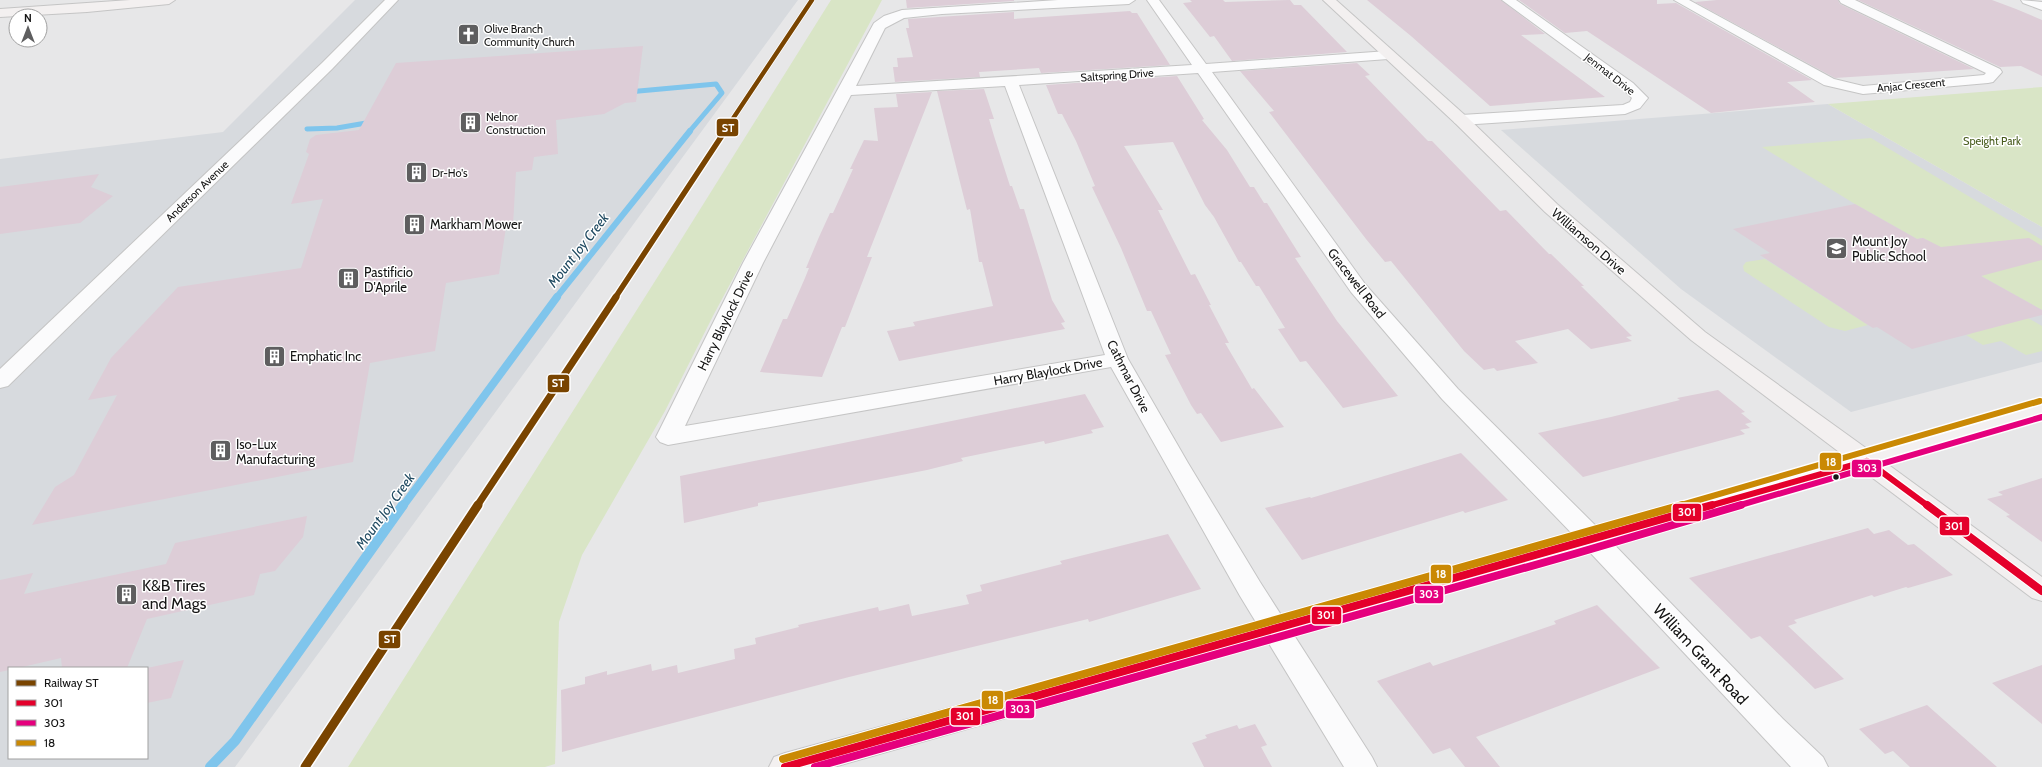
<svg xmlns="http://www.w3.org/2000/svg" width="2042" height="767" font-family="Cabin,sans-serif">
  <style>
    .built { fill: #d7dade; fill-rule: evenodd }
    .green { fill: #d9e5c6 }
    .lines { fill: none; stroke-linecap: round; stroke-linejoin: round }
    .stream-far3 { stroke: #7fc5ec; stroke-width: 5 }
    .stream-far2 { stroke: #7fc5ec; stroke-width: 6 }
    .stream-far1 { stroke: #7fc5ec; stroke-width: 8 }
    .stream { stroke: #7fc5ec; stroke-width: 10 }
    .building { fill: #ddcdd7 }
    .street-casing { stroke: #c5c5c5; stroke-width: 2 }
    .secondary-casing { stroke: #c5c5c5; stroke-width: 2 }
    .street { fill: #fbfbfc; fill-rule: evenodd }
    .secondary { fill: #f3f0f0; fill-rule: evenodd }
    .bus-1-far1-casing { stroke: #fff; stroke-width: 9 }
    .bus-1-casing { stroke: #fff; stroke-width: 10 }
    .bus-2-far1-casing { stroke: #fff; stroke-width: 9 }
    .bus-2-casing { stroke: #fff; stroke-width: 10 }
    .bus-3-far1-casing { stroke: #fff; stroke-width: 9 }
    .bus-3-casing { stroke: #fff; stroke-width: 10 }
    .bus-1-far1 { stroke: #e4002b; stroke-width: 6 }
    .bus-1 { stroke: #e4002b; stroke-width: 8 }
    .bus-2-far1 { stroke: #e5007d; stroke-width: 6 }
    .bus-2 { stroke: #e5007d; stroke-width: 8 }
    .bus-3-far1 { stroke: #ca8904; stroke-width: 6 }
    .bus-3 { stroke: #ca8904; stroke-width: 8 }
    .rail-1-far3-casing { stroke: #fff; stroke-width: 6 }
    .rail-1-far2-casing { stroke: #fff; stroke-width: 8 }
    .rail-1-far1-casing { stroke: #fff; stroke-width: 10 }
    .rail-1-casing { stroke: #fff; stroke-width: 12 }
    .rail-1-far3 { stroke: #794400; stroke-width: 4.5 }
    .rail-1-far2 { stroke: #794400; stroke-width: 5.5 }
    .rail-1-far1 { stroke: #794400; stroke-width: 7 }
    .rail-1 { stroke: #794400; stroke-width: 9 }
    .bus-dot { fill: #151515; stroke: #fff; stroke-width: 1.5 }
    .labels { text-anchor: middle; stroke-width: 3; stroke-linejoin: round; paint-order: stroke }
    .far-poi-label { font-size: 11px; fill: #151515; stroke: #fff; text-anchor: start }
    .far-street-label { font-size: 11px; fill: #151515; stroke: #fff }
    .far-park-label { font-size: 11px; fill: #485c1d; stroke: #fff }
    .poi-label { font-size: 13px; fill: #151515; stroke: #fff; text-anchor: start }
    .street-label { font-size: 13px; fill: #151515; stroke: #fff }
    .water-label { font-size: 14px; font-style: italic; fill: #214b62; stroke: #fff }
    .near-poi-label { font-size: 16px; fill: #151515; stroke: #fff; text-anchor: start }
    .near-street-label { font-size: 16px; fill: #151515; stroke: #fff }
    .line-badge { stroke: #fff; stroke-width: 1.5 }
    .badge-label { font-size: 11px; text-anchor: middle; font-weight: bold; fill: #fff }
  </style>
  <rect width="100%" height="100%" fill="#e7e7e8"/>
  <g class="built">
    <path d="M355,0H798L235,767H0V159L223,132ZM9,668H147V758H9Z"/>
    <polygon points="1828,104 2042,227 2042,362 1851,412 1681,289 1501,130"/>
  </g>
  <g class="green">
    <polygon points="831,0 882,0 714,314 665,411 582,555 559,622 555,764 545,767 348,767 674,251"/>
    <polygon points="2042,87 2042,227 1828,104"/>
    <polygon points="1871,138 2042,240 2042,310 1981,276 1988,273 1923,238 1917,239 1855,204 1762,147"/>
    <polygon points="1765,259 1868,325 1845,331 1829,327 1744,271 1743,266 1746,262"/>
    <polygon points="2028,318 2042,326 2042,351 2026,355 2001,341 1983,345 1966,335 1971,334 1969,333"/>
  </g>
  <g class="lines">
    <g class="stream-far3">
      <polyline points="628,92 716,84 722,93 689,132"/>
      <polyline points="307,129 337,128 372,122"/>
    </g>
    <polyline class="stream-far2" points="556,298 690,131"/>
    <polyline class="stream-far1" points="403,506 557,297"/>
    <polyline class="stream" points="210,767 235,741 403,505"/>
  </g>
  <g class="building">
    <polygon points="906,0 1014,0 1014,1 907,8"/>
    <polygon points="1190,0 1223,0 1225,2 1290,0 1294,5 1301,5 1347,52 1232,61 1214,36 1210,37 1183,3 1192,2"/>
    <polygon points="1367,0 1501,0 1545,34 1521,35 1605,97 1490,106 1411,36"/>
    <polygon points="1519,0 1657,0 1657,4 1676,3 1812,80 1787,82 1815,102 1711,113 1587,31 1565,33"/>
    <polygon points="1717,0 1838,0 1840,4 1974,69 1835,78 1695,2"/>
    <polygon points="1858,0 1992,0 2016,9 2042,20 2042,76 2021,66 2000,67"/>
    <polygon points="1130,11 1132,13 1137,13 1170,65 1041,73 1039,68 979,72 980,77 895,82 893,67 898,67 897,58 913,57 906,28 909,28 908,19 1014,12 1014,19"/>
    <polygon points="643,46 636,102 625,103 604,114 556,120 558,154 534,157 532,170 516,172 513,225 506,227 499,274 446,283 435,351 370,363 353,462 32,525 55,487 74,475 117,395 88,400 111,358 178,287 301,268 323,199 291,204 309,154 306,152 310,139 316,135 359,130 396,63"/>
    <polygon points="1357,63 1370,75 1365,76 1428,141 1432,141 1500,211 1506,210 1549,254 1551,254 1584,286 1581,286 1632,336 1626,337 1632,341 1591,349 1568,329 1515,341 1538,363 1497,371 1494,368 1484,370 1464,351 1391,261 1385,262 1366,239 1269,112 1274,111 1240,71"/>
    <polygon points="1177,76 1204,119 1202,120 1227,150 1250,187 1254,187 1264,203 1267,203 1301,257 1295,258 1337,321 1398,396 1343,408 1306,361 1300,362 1278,329 1285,328 1259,286 1256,286 1241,262 1239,262 1214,217 1205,205 1173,142 1124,146 1163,210 1158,210 1191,275 1195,274 1211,305 1209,305 1229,343 1225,343 1252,389 1254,388 1284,427 1221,442 1201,413 1197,414 1191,405 1165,355 1171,354 1151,311 1147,311 1121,248 1092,187 1095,186 1076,141 1062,114 1058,114 1046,85"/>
    <polygon points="984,89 994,119 989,119 994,136 1010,186 1012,186 1020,209 1024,209 1052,300 1065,322 1061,323 1065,329 899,361 887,331 915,326 913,322 993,306 982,262 979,262 970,209 967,210 937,91"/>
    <polygon points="932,92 867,257 872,257 845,327 842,327 822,377 760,372 783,319 787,319 805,278 809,268 806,268 819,237 830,213 833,213 853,169 850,169 864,140 878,141 874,108 898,107 896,94"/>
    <polygon points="99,174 91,187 113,196 80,223 0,234 0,187"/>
    <polygon points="1855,204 1917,239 1923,238 1941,247 2029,238 2042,246 2042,260 1981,276 2042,310 2042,315 1912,349 1877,327 1873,328 1868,325 1760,255 1770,253 1733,229"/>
    <polygon points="1718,390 1745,412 1741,413 1752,422 1745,424 1750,428 1740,430 1745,434 1583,477 1538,433 1611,417 1680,400 1677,398"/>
    <polygon points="1085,394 1104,427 1091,430 1093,433 1045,444 1044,441 961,458 963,461 927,470 758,503 758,506 684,523 680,476"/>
    <polygon points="1461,453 1508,500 1465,513 1463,511 1302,560 1265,508 1310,497 1311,498"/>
    <polygon points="2042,478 2042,542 2006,516 2010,515 1987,499 2003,495 1998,492"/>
    <polygon points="307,516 303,537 275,571 260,574 254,595 147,619 127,668 62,668 61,658 18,668 9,668 9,670 0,672 0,580 33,573 24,594 166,564 175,543"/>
    <polygon points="1868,528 1874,534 1889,530 1908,545 1914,544 1953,575 1908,588 1906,587 1874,597 1872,595 1794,620 1797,623 1788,626 1844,679 1815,689 1760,636 1751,639 1689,578"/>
    <polygon points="1168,534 1201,589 1089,622 1088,619 849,677 562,752 561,690 585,684 585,677 607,671 607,675 651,664 652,671 677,665 678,673 735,659 734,649 756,644 755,638 799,627 798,625 878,607 879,611 909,604 912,616 969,604 966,595 982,591 980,585 1062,564 1060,561"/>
    <polygon points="1597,605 1660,668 1476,737 1500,767 1465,767 1450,748 1433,754 1377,681 1430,662 1433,666 1556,624 1554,621"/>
    <polygon points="184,660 171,698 147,703 147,668"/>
    <polygon points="2042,665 2042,724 1992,683"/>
    <polygon points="1927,705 1997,767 1910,767 1893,751 1885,754 1859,729"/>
    <polygon points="1255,724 1267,745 1261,747 1272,767 1204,767 1192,743 1207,738 1205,735 1237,725 1239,729"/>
  </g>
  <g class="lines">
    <defs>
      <g id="street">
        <polygon points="385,0 398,0 332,69 8,386 0,388 0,369 322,63"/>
        <path d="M1058,0H1135L1129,4L942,14L904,18L885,28L856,86L1192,65L1147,0H1159L1206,64L1388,51L1393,52L1395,55L1393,58L1388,59L1212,72L1365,284L1458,389L1602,532L1783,719L1823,757L1828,767H1791L1584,546L1442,399L1351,292L1198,73L1019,85L1128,359L1188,463L1260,582L1372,757L1377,767H1344L1240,596L1111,367L668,445L660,442L656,437L743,263L874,23L884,16L902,10ZM1005,86L1105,355L685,426L763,263L851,95Z"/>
        <polygon points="1502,0 1516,0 1633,83 1648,98 1640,108 1625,114 1461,125 1455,123 1453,120 1455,117 1461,115 1623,105 1630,102 1632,98 1623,89"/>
        <polygon points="1674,0 1689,0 1834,79 1863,86 1984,75 1986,73 1841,3 1839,0 1855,0 2000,69 2002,72 1993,82 1988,83 1863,94 1824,85"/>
        <polygon points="2021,0 2042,2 2042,10 2023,3"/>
      </g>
      <g id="secondary">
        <polygon points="130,0 175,0 169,4 87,12 0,17 0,9"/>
        <polygon points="1323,0 1336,0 1467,117 1557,204 1705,332 1870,451 2042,402 2042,417 1886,463 2042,577 2042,601 2032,598 1862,470 1414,601 834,767 769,767 774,757 785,753 1414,580 1847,458 1691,340 1545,212 1455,123"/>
      </g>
    </defs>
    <use href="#street" class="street-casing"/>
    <use href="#secondary" class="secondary-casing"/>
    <use href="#street" class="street"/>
    <use href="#secondary" class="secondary"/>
    <defs>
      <g id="bus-1-far1">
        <polyline points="1867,461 1928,506"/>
        <polyline points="1709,506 1867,461"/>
      </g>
      <g id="bus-1">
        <polyline points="1927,505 2042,591"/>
        <polyline points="785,767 1712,505"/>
      </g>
      <polyline id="bus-2-far1" points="1737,506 2042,417"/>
      <polyline id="bus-2" points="815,767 1574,554 1741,505"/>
      <polyline id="bus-3-far1" points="1678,506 2040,401"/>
      <polyline id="bus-3" points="783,759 1682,505"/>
    </defs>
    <use href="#bus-1-far1" class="bus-1-far1-casing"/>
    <use href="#bus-1" class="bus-1-casing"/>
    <use href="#bus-2-far1" class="bus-2-far1-casing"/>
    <use href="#bus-2" class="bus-2-casing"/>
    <use href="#bus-3-far1" class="bus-3-far1-casing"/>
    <use href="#bus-3" class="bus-3-casing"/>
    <use href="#bus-1-far1" class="bus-1-far1"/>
    <use href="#bus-1" class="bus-1"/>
    <use href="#bus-2-far1" class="bus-2-far1"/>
    <use href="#bus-2" class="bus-2"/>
    <use href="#bus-3-far1" class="bus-3-far1"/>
    <use href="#bus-3" class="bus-3"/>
    <defs>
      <polyline id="rail-1-far3" points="724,132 812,0"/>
      <polyline id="rail-1-far2" points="615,298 725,131"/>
      <polyline id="rail-1-far1" points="477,506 616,297"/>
      <polyline id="rail-1" points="305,767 478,505"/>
    </defs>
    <use href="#rail-1-far3" class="rail-1-far3-casing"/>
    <use href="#rail-1-far2" class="rail-1-far2-casing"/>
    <use href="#rail-1-far1" class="rail-1-far1-casing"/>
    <use href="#rail-1" class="rail-1-casing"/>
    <use href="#rail-1-far3" class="rail-1-far3"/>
    <use href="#rail-1-far2" class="rail-1-far2"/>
    <use href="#rail-1-far1" class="rail-1-far1"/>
    <use href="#rail-1" class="rail-1"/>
  </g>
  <defs>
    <symbol id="church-square" viewBox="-11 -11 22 22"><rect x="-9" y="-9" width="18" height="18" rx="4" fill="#5e5e5f" stroke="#fff"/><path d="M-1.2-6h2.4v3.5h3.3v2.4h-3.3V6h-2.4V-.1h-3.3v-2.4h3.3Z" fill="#fff"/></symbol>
    <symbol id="building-square" viewBox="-11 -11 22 22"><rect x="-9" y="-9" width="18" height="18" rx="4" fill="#5e5e5f" stroke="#fff"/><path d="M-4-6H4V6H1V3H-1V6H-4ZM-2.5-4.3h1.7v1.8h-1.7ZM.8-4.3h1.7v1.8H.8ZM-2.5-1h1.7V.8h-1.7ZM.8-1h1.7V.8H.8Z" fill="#fff"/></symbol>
    <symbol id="school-square" viewBox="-11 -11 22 22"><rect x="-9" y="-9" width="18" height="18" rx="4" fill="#5e5e5f" stroke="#fff"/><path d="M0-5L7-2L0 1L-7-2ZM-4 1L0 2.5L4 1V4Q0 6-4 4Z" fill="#fff"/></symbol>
  </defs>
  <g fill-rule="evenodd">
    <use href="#church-square" x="456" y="22" width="25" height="25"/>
    <use href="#building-square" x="458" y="110" width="25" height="25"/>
    <use href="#building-square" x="404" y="160" width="25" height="25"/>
    <use href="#building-square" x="402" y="212" width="25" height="25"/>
    <use href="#school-square" x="1824" y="236" width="25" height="25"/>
    <use href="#building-square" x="336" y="266" width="25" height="25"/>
    <use href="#building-square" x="262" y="344" width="25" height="25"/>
    <use href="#building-square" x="208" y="438" width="25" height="25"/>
    <use href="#building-square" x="114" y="582" width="25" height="25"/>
  </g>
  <circle class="bus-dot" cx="1836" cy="477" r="3.5"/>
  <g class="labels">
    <g class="far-poi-label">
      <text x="484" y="33">Olive Branch<tspan x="484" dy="13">Community Church</tspan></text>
      <text x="486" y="121">Nelnor<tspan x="486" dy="13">Construction</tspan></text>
      <text x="432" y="177">Dr-Ho's</text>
    </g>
    <g class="far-street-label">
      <text transform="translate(1610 74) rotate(38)" y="4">Jenmat Drive</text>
      <text transform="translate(1117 75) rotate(-4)" y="4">Saltspring Drive</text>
      <text transform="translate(1911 85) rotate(-5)" y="4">Anjac Crescent</text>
      <text transform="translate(197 191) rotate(-44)" y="4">Anderson Avenue</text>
    </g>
    <g class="far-park-label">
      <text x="1992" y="145">Speight Park</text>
    </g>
    <g class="poi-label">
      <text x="430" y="229">Markham Mower</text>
      <text x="1852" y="246">Mount Joy<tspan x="1852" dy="15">Public School</tspan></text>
      <text x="364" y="277">Pastificio<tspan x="364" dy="15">D'Aprile</tspan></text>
      <text x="290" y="361">Emphatic Inc</text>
      <text x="236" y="449">Iso-Lux<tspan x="236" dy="15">Manufacturing</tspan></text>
    </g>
    <g class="street-label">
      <text transform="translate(1589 241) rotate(41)" y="5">Williamson Drive</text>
      <text transform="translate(1357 283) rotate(52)" y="5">Gracewell Road</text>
      <text transform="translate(725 320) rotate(-64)" y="5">Harry Blaylock Drive</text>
      <text transform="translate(1048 371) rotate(-10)" y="5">Harry Blaylock Drive</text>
      <text transform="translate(1129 376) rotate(63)" y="5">Cathmar Drive</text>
    </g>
    <g class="water-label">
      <text transform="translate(578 250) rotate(-52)" y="5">Mount Joy Creek</text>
      <text transform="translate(385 511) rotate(-54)" y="5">Mount Joy Creek</text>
    </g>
    <g class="near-poi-label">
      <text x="142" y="591">K&amp;B Tires<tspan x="142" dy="18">and Mags</tspan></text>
    </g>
    <g class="near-street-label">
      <text transform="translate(1701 654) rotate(47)" y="6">William Grant Road</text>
    </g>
  </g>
  <g class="line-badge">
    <rect x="716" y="118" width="23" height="19" rx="4" fill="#794400"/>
    <rect x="547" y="374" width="23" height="19" rx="4" fill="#794400"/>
    <rect x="1819" y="452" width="23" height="19" rx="4" fill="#ca8904"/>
    <rect x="1851" y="459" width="31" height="19" rx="4" fill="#e5007d"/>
    <rect x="1672" y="503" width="30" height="19" rx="4" fill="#e4002b"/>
    <rect x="1939" y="516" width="31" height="20" rx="4" fill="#e4002b"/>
    <rect x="1430" y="564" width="22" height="20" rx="4" fill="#ca8904"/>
    <rect x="1414" y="585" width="30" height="19" rx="4" fill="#e5007d"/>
    <rect x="1311" y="606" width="31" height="19" rx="4" fill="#e4002b"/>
    <rect x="378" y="630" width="23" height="19" rx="4" fill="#794400"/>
    <rect x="981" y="690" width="23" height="20" rx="4" fill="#ca8904"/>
    <rect x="1005" y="700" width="30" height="19" rx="4" fill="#e5007d"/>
    <rect x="950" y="707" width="31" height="19" rx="4" fill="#e4002b"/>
  </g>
  <g class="badge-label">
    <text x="728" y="132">ST</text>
    <text x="558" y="387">ST</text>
    <text x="1831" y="466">18</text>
    <text x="1867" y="472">303</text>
    <text x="1687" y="516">301</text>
    <text x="1954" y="530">301</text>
    <text x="1441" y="578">18</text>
    <text x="1429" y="598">303</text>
    <text x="1326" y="619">301</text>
    <text x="390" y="643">ST</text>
    <text x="993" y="704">18</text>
    <text x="1020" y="713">303</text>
    <text x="965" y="720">301</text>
  </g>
  <rect x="8" y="667" width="140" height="92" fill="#ffffff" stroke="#a1a1a1"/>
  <rect x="16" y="680" width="20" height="6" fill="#794400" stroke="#a1a1a1"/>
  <text x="44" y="687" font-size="12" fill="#151515">Railway ST</text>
  <rect x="16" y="700" width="20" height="6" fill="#e4002b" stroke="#a1a1a1"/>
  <text x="44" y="707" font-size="12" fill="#151515">301</text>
  <rect x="16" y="720" width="20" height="6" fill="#e5007d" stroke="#a1a1a1"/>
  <text x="44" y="727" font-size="12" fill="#151515">303</text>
  <rect x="16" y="740" width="20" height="6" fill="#ca8904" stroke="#a1a1a1"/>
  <text x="44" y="747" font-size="12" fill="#151515">18</text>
  <g transform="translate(28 28)"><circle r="19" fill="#ffffff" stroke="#a1a1a1"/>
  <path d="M0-3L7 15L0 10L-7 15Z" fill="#5e5e5f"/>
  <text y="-6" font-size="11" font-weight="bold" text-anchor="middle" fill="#151515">N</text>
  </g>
</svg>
